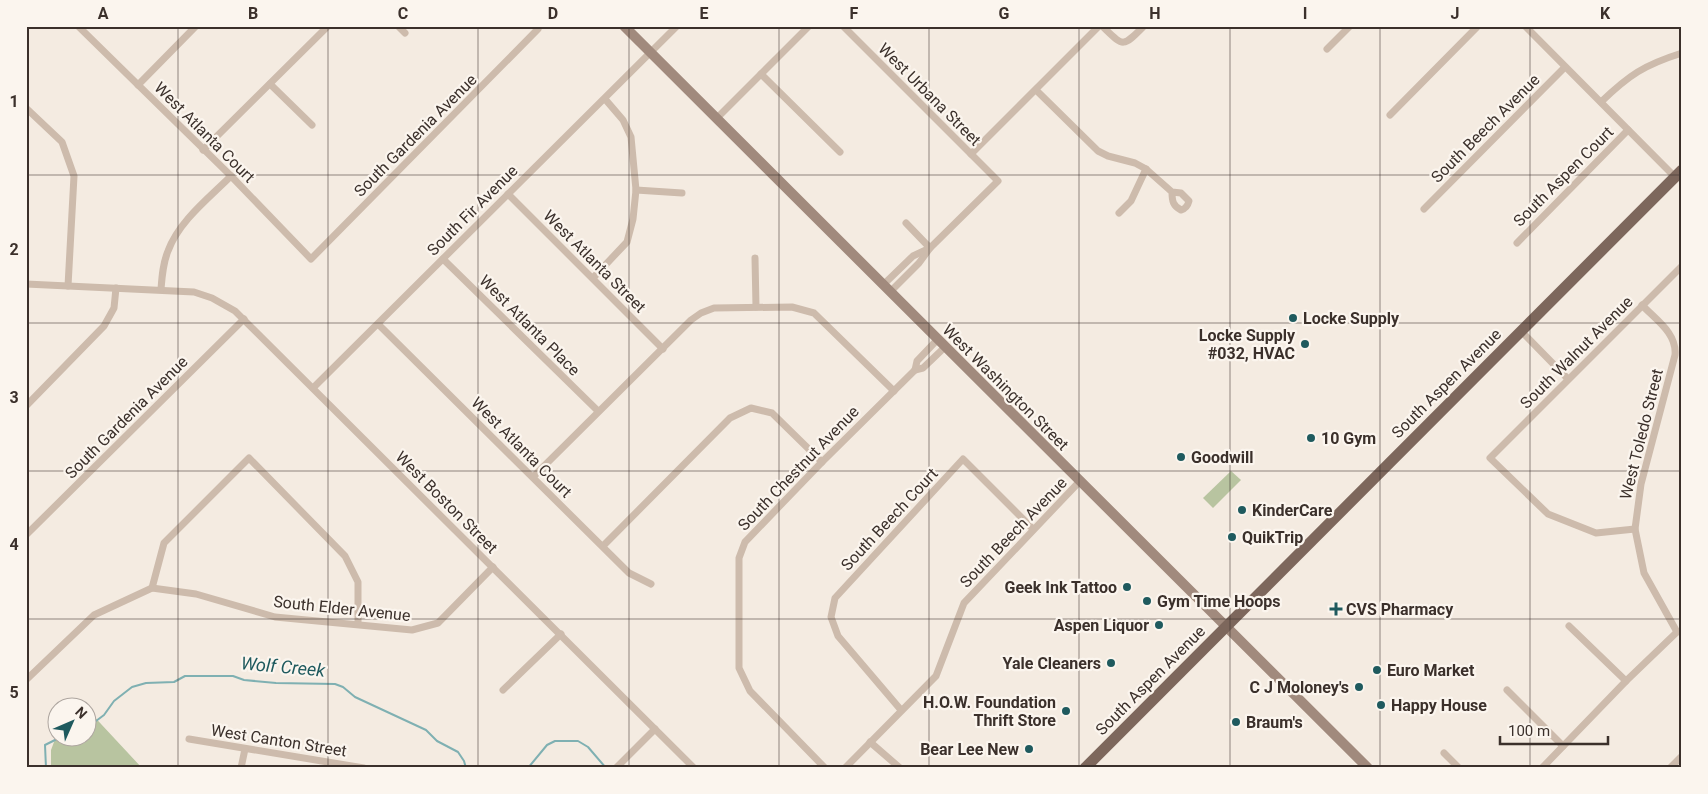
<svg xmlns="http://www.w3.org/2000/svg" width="1708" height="794" font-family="Roboto,sans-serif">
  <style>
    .green { fill: #b8c4a0 }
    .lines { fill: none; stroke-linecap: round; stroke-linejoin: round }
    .stream { stroke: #7fb0b2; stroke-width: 2 }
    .street { stroke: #cdbbac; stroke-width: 7 }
    .secondary { stroke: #a18a7d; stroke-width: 10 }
    .primary { stroke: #7d675c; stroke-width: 11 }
    .grid { fill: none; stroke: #3b302b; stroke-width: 1; stroke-opacity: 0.55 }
    .poi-dot { fill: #1f5a5e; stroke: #fbf5ee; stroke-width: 2 }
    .labels { text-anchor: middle; stroke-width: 4.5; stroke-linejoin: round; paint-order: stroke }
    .street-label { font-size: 16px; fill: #3b302b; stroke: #fbf5ee }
    .poi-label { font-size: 16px; font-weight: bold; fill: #3b302b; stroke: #fbf5ee; text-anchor: start }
    .water-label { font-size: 18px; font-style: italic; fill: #1f5a5e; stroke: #fbf5ee }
    .neatline { fill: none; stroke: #3b302b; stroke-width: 2 }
    .grid-label { font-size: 16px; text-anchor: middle; font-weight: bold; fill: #3b302b }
  </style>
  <rect width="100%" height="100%" fill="#f4ebe1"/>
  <g class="green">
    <polygon points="1231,471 1241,480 1213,508 1203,498"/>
    <polygon points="88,710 142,768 51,768 51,750 57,734 58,736 88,736"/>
  </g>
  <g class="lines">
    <g class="stream">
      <polyline points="88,727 104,715 114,701 132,687 146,683 174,682 185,676 233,676 244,680 276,683 335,684 343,687 355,697 426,730 437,741 458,752 464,761 466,768"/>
      <polyline points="46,768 45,745 63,736"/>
      <polyline points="528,768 547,745 555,741 578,741 588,747 606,768"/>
    </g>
    <g class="street">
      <polyline points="78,26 231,176 311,259 538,29 535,26"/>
      <polyline points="398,26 405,33"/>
      <polyline points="843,26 998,181 930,248 919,263 890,292"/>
      <path d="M1102,26C1124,47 1122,48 1144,26"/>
      <polyline points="1525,26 1675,177"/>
      <polyline points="1327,49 1350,26"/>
      <polyline points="761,74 840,152"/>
      <polyline points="270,84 312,125"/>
      <polyline points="138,85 196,26"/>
      <path d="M1036,90L1098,151L1108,156L1135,163L1146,169L1172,192L1181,193L1189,201C1188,205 1185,209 1181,210C1173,206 1172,201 1172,192"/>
      <path d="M1601,102C1629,75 1644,65 1682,53"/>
      <polyline points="26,108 62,142 74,176 68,286"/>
      <polyline points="1390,115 1478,26"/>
      <polyline points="716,119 809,26"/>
      <polyline points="203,150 328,26"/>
      <polyline points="971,154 1099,26"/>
      <polyline points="636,190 682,193"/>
      <polyline points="508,194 663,349"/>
      <polyline points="1424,209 1565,67"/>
      <polyline points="1119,213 1131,201 1146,169"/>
      <polyline points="906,223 930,248"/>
      <polyline points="1517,243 1628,130"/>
      <polyline points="755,258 756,307"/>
      <polyline points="443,259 598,411"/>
      <polyline points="593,278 627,242 633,219 636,190 631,137 623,120 605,99"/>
      <polyline points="26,284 194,292 212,298 235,311 694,768"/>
      <polyline points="883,285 913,256 928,249"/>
      <path d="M161,289C162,276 163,263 168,251C179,221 209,198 231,176"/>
      <path d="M1642,305C1656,320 1677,333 1675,355L1641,484L1635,529L1644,573L1677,632"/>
      <polyline points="378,324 629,573 651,584"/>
      <polyline points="1521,331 1568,379"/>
      <polyline points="915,370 923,368 945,347"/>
      <polyline points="313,388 677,26"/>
      <polyline points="26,406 104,326 114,308 116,288"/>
      <polyline points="534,476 691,320 701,313 714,308 792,307 814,313 894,391"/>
      <polyline points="1635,529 1596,533 1548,514 1490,458 1682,266"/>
      <polyline points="26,535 244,319"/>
      <polyline points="603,546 730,418 751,408 772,413 822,462"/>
      <polyline points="152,588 164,543 249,458 345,556 358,582 358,624"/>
      <polyline points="1569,626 1626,681"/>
      <polyline points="26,680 94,615 152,588 196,594 275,617 412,630 438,623 493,567"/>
      <polyline points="503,690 561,634"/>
      <polyline points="1507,690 1563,746"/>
      <polyline points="901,710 838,636 831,617 835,598 963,459 1033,529"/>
      <polyline points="189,739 364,768"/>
      <polyline points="870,742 900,768"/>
      <polyline points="1444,753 1459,768"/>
      <polyline points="241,768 245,749"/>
      <polyline points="616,768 655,729"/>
      <polyline points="825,768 750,691 739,668 739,558 745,542 822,462 915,370 917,361 938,339"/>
      <polyline points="845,768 936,676 964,603 1080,481"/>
      <polyline points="1542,768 1626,681 1677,632 1682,631"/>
      <polyline points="1670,768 1682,756"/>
    </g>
    <polyline class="secondary" points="624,26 1368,768"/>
    <polyline class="primary" points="1085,768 1682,170"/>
  </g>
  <path class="grid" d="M178,26V768M328,26V768M478,26V768M629,26V768M779,26V768M929,26V768M1079,26V768M1230,26V768M1380,26V768M1530,26V768M26,175H1682M26,323H1682M26,471H1682M26,619H1682"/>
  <g class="poi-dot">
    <circle cx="1293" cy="318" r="5"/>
    <circle cx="1305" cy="344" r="5"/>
    <circle cx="1311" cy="438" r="5"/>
    <circle cx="1181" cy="457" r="5"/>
    <circle cx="1242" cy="510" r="5"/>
    <circle cx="1232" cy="537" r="5"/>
    <circle cx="1127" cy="587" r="5"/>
    <circle cx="1147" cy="601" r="5"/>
    <path d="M1333.5 601.5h5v5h5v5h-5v5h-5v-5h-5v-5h5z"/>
    <circle cx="1159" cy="625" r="5"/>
    <circle cx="1111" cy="663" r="5"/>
    <circle cx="1377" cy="670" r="5"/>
    <circle cx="1359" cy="687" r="5"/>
    <circle cx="1381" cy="705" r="5"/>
    <circle cx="1066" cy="711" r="5"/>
    <circle cx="1236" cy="722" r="5"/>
    <circle cx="1029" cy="749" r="5"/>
  </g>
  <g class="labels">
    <g class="street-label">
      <text transform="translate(930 94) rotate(45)" y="6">West Urbana Street</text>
      <text transform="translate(1485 128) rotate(-45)" y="6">South Beech Avenue</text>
      <text transform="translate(205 132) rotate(45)" y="6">West Atlanta Court</text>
      <text transform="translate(415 135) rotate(-45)" y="6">South Gardenia Avenue</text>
      <text transform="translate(1563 176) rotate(-45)" y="6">South Aspen Court</text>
      <text transform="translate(472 210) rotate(-45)" y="6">South Fir Avenue</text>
      <text transform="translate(595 261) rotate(45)" y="6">West Atlanta Street</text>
      <text transform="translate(530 325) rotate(45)" y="6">West Atlanta Place</text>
      <text transform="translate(1576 352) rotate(-45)" y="6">South Walnut Avenue</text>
      <text transform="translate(1446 383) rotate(-45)" y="6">South Aspen Avenue</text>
      <text transform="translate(1006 387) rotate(45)" y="6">West Washington Street</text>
      <text transform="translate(126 417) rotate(-45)" y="6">South Gardenia Avenue</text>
      <text transform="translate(1641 434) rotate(-76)" y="6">West Toledo Street</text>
      <text transform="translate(522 447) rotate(45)" y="6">West Atlanta Court</text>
      <text transform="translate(798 468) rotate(-46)" y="6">South Chestnut Avenue</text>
      <text transform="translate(447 502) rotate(45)" y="6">West Boston Street</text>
      <text transform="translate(889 519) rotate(-47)" y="6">South Beech Court</text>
      <text transform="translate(1013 532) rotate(-46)" y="6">South Beech Avenue</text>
      <text transform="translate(342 608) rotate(6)" y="6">South Elder Avenue</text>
      <text transform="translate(1150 680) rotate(-45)" y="6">South Aspen Avenue</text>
      <text transform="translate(279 740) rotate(9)" y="6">West Canton Street</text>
    </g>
    <g class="poi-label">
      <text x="1303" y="324">Locke Supply</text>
      <text x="1295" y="341" text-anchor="end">Locke Supply<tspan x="1295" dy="18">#032, HVAC</tspan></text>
      <text x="1321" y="444">10 Gym</text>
      <text x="1191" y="463">Goodwill</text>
      <text x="1252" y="516">KinderCare</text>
      <text x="1242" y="543">QuikTrip</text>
      <text x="1117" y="593" text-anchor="end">Geek Ink Tattoo</text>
      <text x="1157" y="607">Gym Time Hoops</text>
      <text x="1346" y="615">CVS Pharmacy</text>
      <text x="1149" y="631" text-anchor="end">Aspen Liquor</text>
      <text x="1101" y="669" text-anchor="end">Yale Cleaners</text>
      <text x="1387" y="676">Euro Market</text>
      <text x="1349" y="693" text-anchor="end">C J Moloney's</text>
      <text x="1056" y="708" text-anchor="end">H.O.W. Foundation<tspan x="1056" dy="18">Thrift Store</tspan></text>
      <text x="1391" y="711">Happy House</text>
      <text x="1246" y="728">Braum's</text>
      <text x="1019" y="755" text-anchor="end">Bear Lee New</text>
    </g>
    <g class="water-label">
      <text transform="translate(283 667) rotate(5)" y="6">Wolf Creek</text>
    </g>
  </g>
  <rect width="1708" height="794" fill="none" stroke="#fbf5ee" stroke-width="55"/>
  <g transform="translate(72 722) rotate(45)"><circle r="24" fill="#fbf5ee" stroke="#aea6a0"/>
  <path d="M0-4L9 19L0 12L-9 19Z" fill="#1f5a5e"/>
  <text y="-8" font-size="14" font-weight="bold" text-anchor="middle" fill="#3b302b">N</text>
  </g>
  <path d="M1500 736v8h108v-8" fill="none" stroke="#3b302b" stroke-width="2.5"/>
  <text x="1508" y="736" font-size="15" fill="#3b302b" stroke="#fbf5ee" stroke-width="4" paint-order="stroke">100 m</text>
  <rect x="28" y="28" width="1652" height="738" class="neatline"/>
  <g class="grid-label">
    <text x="103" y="19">A</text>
    <text x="253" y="19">B</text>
    <text x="403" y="19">C</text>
    <text x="553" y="19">D</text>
    <text x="704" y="19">E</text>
    <text x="854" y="19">F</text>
    <text x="1004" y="19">G</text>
    <text x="1155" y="19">H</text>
    <text x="1305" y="19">I</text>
    <text x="1455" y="19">J</text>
    <text x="1605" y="19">K</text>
    <text x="14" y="107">1</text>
    <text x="14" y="255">2</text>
    <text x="14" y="403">3</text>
    <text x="14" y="550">4</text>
    <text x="14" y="698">5</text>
  </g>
</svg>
